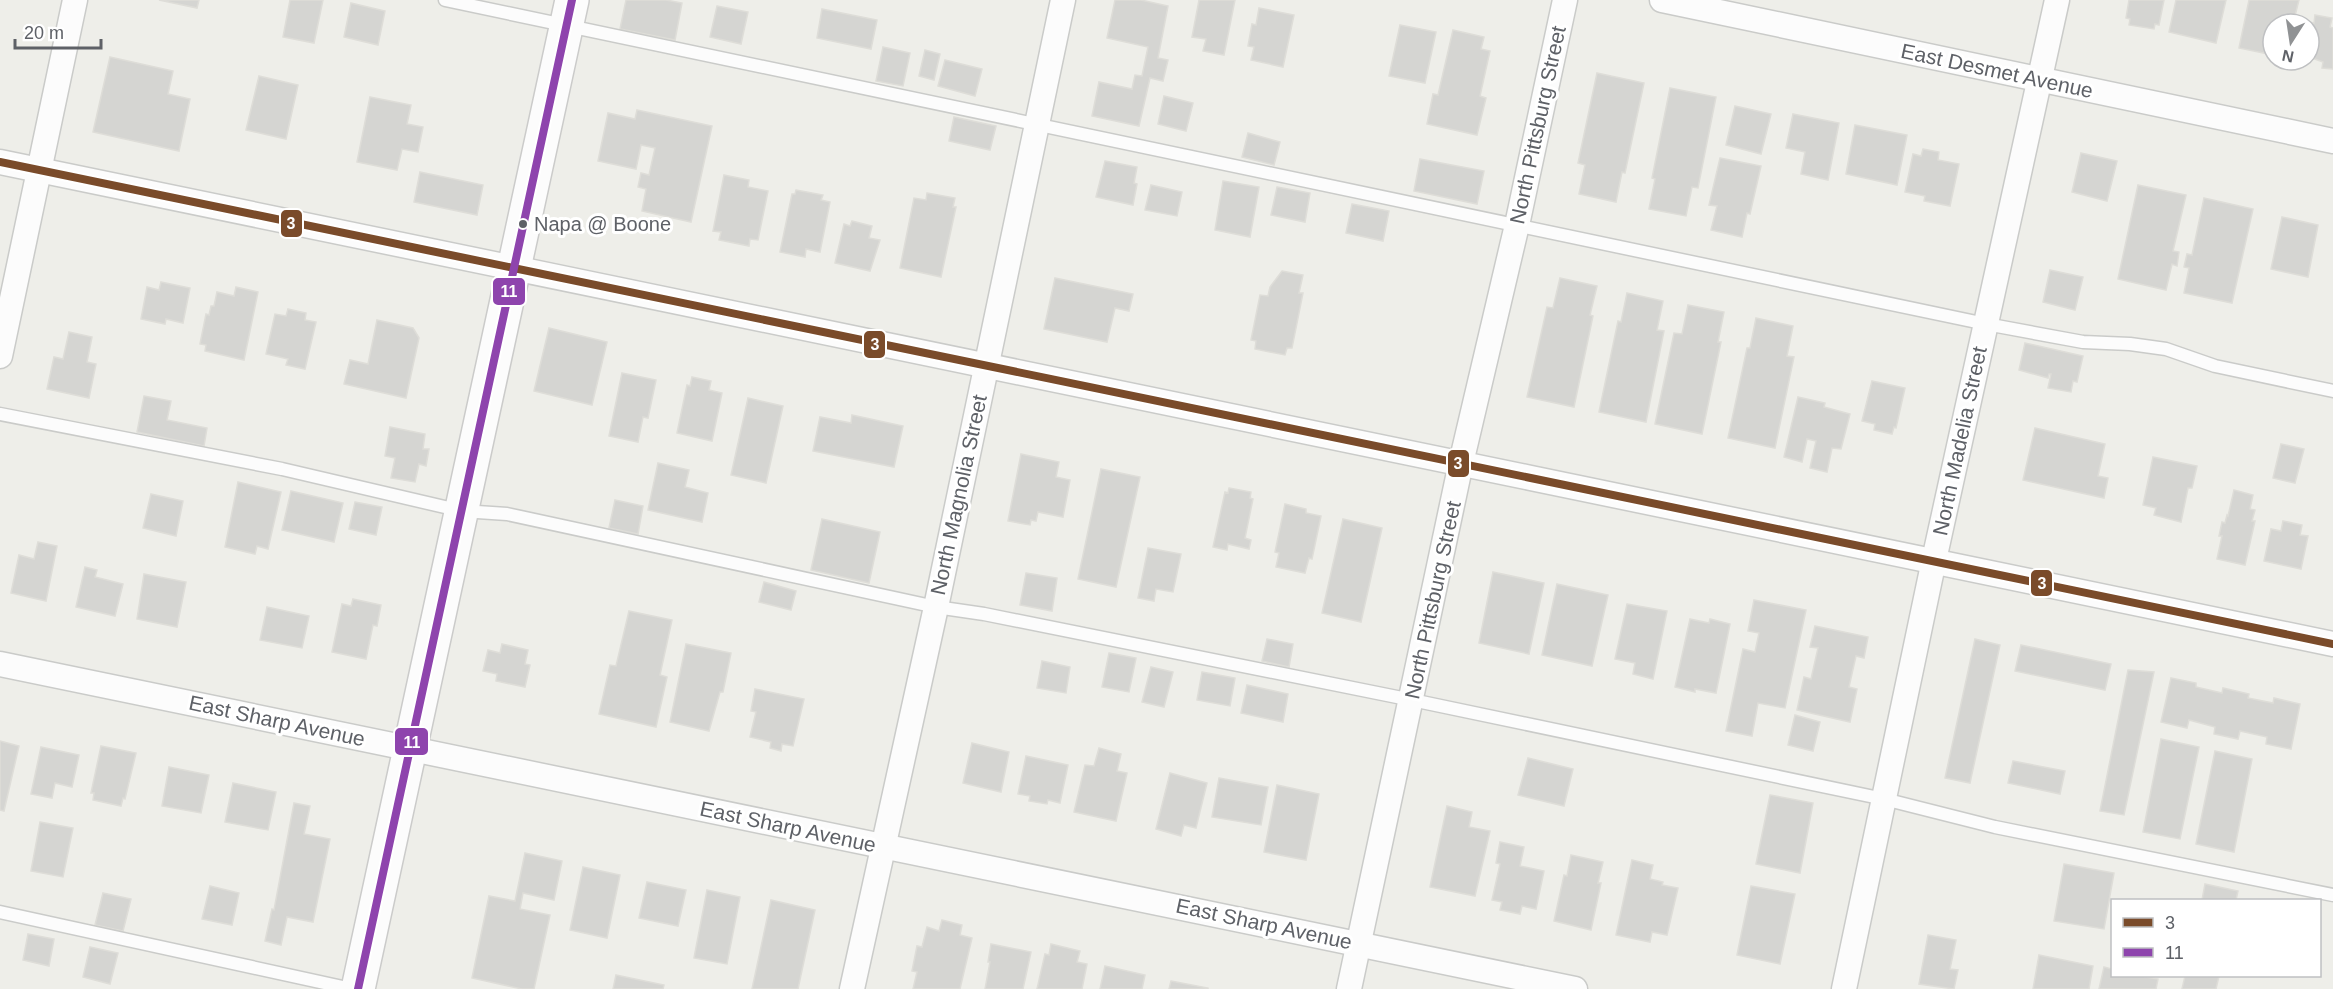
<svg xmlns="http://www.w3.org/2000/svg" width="2333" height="989" font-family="Helvetica,sans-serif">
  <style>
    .building { fill: #d5d5d2; stroke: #deddd8; stroke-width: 1.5 }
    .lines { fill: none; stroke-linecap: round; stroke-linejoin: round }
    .service-casing { stroke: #cacbc9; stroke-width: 15 }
    .minor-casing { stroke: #cacbc9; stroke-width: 27 }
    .secondary-casing { stroke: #cbcbca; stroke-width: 36 }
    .service { stroke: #fcfcfc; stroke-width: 12 }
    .minor { stroke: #fcfcfc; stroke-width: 24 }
    .secondary { stroke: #fcfcfc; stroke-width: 33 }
    .bus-1-casing { stroke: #fff; stroke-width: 12 }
    .bus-2-casing { stroke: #fff; stroke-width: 12 }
    .bus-1 { stroke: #7a4b2a; stroke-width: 8 }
    .bus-2 { stroke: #8e44ad; stroke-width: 8 }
    .bus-dot { fill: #5e6167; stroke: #fff; stroke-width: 2 }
    .labels { text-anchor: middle; stroke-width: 6; stroke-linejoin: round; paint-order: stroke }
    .bus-label { font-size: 20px; fill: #5e6167; stroke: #fff; text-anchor: start }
    .street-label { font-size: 21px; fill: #5e6167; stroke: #fff }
    .line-badge { stroke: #fff; stroke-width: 2 }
    .badge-label { font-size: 16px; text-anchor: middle; font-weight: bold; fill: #fff }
  </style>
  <rect width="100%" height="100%" fill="#eeeee9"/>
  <g class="building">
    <polygon points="159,0 199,0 197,8"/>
    <polygon points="290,0 323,0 314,43 283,37"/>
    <polygon points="626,0 666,0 682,3 675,40 620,29"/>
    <polygon points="1115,0 1141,0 1168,6 1158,58 1168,60 1163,81 1150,78 1139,126 1092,116 1099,82 1132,89 1135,75 1142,76 1148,47 1107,38"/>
    <polygon points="1199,0 1235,0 1224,55 1203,51 1206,39 1192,37"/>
    <polygon points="2129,0 2164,0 2159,25 2155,24 2154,29 2129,25 2130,19 2126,18"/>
    <polygon points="2176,0 2226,0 2216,43 2169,32"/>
    <polygon points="2249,0 2299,0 2293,24 2273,24 2273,55 2239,48"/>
    <polygon points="351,3 385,11 378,45 344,37"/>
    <polygon points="717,6 748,12 741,44 710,37"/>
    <polygon points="1259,8 1294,15 1283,67 1251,60 1254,47 1248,46 1252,24 1256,25"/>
    <polygon points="822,9 877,20 871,49 817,38"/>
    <polygon points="2315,15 2332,18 2330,27 2333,28 2333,69 2322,68 2323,62 2309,57 2308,24 2308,22 2314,23"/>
    <polygon points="1400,25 1436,32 1425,83 1389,76"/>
    <polygon points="1453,30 1484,37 1481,49 1490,51 1480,96 1486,98 1477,135 1427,124 1433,94 1438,95"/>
    <polygon points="883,47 910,53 903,86 876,81"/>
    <polygon points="925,50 940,54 934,80 919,76"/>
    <polygon points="110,57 173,71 168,94 190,99 179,151 93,132"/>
    <polygon points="945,60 982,69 975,96 938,86"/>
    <polygon points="1597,73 1644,83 1625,173 1622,172 1616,202 1579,194 1585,165 1578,163"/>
    <polygon points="259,76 298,85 286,139 246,130"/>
    <polygon points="1670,88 1716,97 1698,188 1692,187 1686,216 1649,209 1655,179 1652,178"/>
    <polygon points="1164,96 1193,103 1186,131 1158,124"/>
    <polygon points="370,97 411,105 407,124 423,127 418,152 402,149 397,170 357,162"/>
    <polygon points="1735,106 1771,114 1761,154 1726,145"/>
    <polygon points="637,110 712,126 691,222 642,211 646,189 638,187 641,173 649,175 655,148 641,145 636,169 598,161 608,113 635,119"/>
    <polygon points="1793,114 1839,123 1828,180 1801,174 1805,152 1786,148"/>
    <polygon points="954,117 996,126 990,150 949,141"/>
    <polygon points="1855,125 1907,135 1897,185 1846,174"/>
    <polygon points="1248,133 1280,142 1274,165 1242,157"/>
    <polygon points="1923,149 1939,152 1938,160 1959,164 1950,206 1924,201 1925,196 1905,192 1913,154 1921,156"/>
    <polygon points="2081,153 2117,161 2107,201 2072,192"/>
    <polygon points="1720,158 1761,166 1750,214 1747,213 1742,237 1711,230 1717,206 1709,205"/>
    <polygon points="1420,159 1484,171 1477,204 1414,191"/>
    <polygon points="1105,161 1137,167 1134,183 1137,184 1133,205 1096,197"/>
    <polygon points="420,172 483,185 477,215 414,202"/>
    <polygon points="724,175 749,180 748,187 768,191 758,240 750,239 749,246 719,240 721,232 713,231"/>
    <polygon points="1223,181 1259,187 1250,237 1215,230"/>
    <polygon points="1151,185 1182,192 1177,216 1145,210"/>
    <polygon points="2138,185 2186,195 2173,251 2179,252 2177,266 2172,264 2166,290 2118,279"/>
    <polygon points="1277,187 1310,193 1305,222 1271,215"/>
    <polygon points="796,190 823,195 821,200 830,202 820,252 806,249 805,257 780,252 792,194 795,194"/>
    <polygon points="927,193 955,198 953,207 956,207 941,277 900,268 914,198 926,200"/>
    <polygon points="2204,198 2253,209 2232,303 2184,293 2189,268 2184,267 2187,254 2192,255"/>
    <polygon points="1352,204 1389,211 1383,241 1346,233"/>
    <polygon points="2282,217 2318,225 2308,277 2271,269"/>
    <polygon points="852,221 872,226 869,238 880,240 870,271 835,263 844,224 850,226"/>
    <polygon points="2050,270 2083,277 2075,310 2043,302"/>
    <polygon points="1282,271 1303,275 1299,293 1303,293 1292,348 1287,348 1285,355 1255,349 1256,341 1251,340 1260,295 1268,296 1270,287"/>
    <polygon points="1055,278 1133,294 1129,311 1115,308 1107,342 1044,329"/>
    <polygon points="1560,278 1597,286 1590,315 1593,316 1574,407 1527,397 1547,307 1553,308"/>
    <polygon points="161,282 190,288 183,323 166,319 165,324 141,319 147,287 159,290"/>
    <polygon points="236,287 258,292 244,360 205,351 206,345 200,344 206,314 209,315 211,306 214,306 217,292 234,296"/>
    <polygon points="1627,293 1663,301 1657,330 1664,331 1646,422 1599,412 1618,321 1621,322"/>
    <polygon points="1688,305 1724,312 1718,342 1721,342 1702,434 1655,424 1674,333 1682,334"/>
    <polygon points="288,309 306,313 305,320 316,322 305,369 286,365 288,359 266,354 275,314 286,316"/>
    <polygon points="1756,318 1793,326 1787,356 1794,357 1775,448 1728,438 1747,348 1750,348"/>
    <polygon points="377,320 413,328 419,338 406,398 344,384 350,360 368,364"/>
    <polygon points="549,328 607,342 592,405 534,391"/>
    <polygon points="69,332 92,337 87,362 96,364 89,398 47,389 54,357 63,359"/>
    <polygon points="2025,343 2083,356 2077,382 2073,381 2071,392 2048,388 2051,374 2049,374 2048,378 2019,370"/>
    <polygon points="622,373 656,380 648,418 643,417 638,442 609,436"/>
    <polygon points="692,377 711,381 709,390 722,393 712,441 677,433 687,385 690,386"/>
    <polygon points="1872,381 1905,388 1896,428 1894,427 1892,434 1874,430 1875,424 1862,421"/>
    <polygon points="144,396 171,401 167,420 207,428 204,446 137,432"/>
    <polygon points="1798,397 1825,403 1824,407 1850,414 1841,449 1832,448 1827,472 1810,468 1816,441 1807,439 1802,462 1784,457"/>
    <polygon points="748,398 783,406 766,483 731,475"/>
    <polygon points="852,415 903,426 894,467 813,451 820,417 851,423"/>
    <polygon points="390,427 425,434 423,449 429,449 426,466 419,464 415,482 391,478 395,458 385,456"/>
    <polygon points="2035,428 2105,444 2098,476 2108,478 2104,498 2023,480"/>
    <polygon points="2281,444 2304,449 2295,483 2273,478"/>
    <polygon points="1021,454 1059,462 1056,477 1070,480 1063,517 1038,512 1036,521 1031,520 1030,525 1008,521"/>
    <polygon points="2153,457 2197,466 2192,488 2188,488 2181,522 2154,515 2156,508 2143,505"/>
    <polygon points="658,463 689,470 685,487 708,493 702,522 648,510"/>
    <polygon points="1101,469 1140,477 1116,587 1078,579"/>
    <polygon points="238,482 281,492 268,549 257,546 255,554 225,547"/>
    <polygon points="1229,488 1251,492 1250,498 1253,499 1245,538 1251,540 1249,549 1228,544 1227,550 1213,547 1225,492 1228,493"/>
    <polygon points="2234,490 2253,495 2250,509 2255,510 2252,521 2255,521 2245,565 2217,559 2222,536 2219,536 2222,522 2225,523 2227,515 2228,516"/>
    <polygon points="291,491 343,503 334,542 282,530"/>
    <polygon points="151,494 183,501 176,536 143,528"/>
    <polygon points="615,500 643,506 638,534 609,528"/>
    <polygon points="355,502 382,507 376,535 349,529"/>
    <polygon points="1285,504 1306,509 1306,513 1321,516 1312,559 1309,558 1305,573 1276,567 1279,553 1275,552"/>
    <polygon points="822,519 880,532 869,583 811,570"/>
    <polygon points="1343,519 1382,528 1361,622 1322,613"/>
    <polygon points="2283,521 2302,525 2300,535 2308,536 2301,569 2264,561 2271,529 2281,531"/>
    <polygon points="38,542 57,546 46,601 11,593 19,555 34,559"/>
    <polygon points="1148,548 1181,554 1173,592 1156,589 1154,601 1138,598"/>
    <polygon points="85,567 97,570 95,577 123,584 115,616 76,607"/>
    <polygon points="1493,572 1544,583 1529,654 1479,643"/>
    <polygon points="1026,573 1057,578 1052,611 1020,605"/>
    <polygon points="144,574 186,582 177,627 137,619"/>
    <polygon points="764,582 796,591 791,610 759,602"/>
    <polygon points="1557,584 1608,595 1592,666 1542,655"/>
    <polygon points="353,599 381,605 377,626 373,625 366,659 332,652 342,604 351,606"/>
    <polygon points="1754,600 1806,610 1785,708 1758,703 1752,736 1726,731 1743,649 1755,652 1759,633 1748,631"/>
    <polygon points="1627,604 1667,611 1653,679 1633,674 1635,663 1615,659"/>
    <polygon points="267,607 309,616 302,648 260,640"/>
    <polygon points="629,611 672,620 660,675 667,677 656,727 599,714 610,665 616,666"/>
    <polygon points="1690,619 1709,623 1710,619 1730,624 1716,693 1695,689 1695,692 1675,687"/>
    <polygon points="1815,626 1868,637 1864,658 1856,656 1849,687 1857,689 1850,722 1797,710 1804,677 1811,679 1818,648 1810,647"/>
    <polygon points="1267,639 1293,644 1289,667 1262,661"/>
    <polygon points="1975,639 2000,645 1970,783 1945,778"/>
    <polygon points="502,644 528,650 525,664 530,665 525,687 496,681 497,674 483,671 488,650 500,653"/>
    <polygon points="686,644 731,653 723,692 720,692 709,731 670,722"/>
    <polygon points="2021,645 2111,664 2105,690 2015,671"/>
    <polygon points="1109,653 1136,658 1129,692 1102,687"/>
    <polygon points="1042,661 1070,667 1066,693 1037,688"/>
    <polygon points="1151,667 1173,672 1164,707 1142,702"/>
    <polygon points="2128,670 2154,672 2124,815 2100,811"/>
    <polygon points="1202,672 1235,678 1230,706 1197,700"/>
    <polygon points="2171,678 2196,683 2196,687 2222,693 2223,688 2249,694 2248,698 2273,703 2274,698 2300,704 2291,749 2266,744 2267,737 2240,731 2238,739 2214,734 2215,727 2189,720 2187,728 2161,722"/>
    <polygon points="1247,685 1288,694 1283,722 1241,713"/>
    <polygon points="755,689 804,699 793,746 782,744 781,751 770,748 771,742 750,737 756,712 751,711"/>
    <polygon points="1795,715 1820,722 1813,751 1788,745"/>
    <polygon points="2161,739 2199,747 2180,839 2143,832"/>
    <polygon points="0,741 19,746 4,811 0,810"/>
    <polygon points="972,743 1009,752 1001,792 963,783"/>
    <polygon points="101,746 136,753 125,799 123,798 121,806 93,800 94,793 91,793"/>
    <polygon points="41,747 79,755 72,787 55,783 52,798 31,794"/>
    <polygon points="1099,748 1121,754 1117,771 1127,773 1116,821 1074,812 1085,765 1094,766"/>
    <polygon points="2215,751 2252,759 2234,852 2196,844"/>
    <polygon points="1026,756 1068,765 1060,803 1048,800 1047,804 1029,801 1030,796 1018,794"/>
    <polygon points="1528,758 1573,769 1564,806 1518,795"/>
    <polygon points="2013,761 2065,771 2060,794 2008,783"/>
    <polygon points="169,767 209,775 201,813 162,806"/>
    <polygon points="1170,773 1207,783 1196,828 1184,825 1181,836 1156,829"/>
    <polygon points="1219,778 1268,787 1261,825 1212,817"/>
    <polygon points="233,783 276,792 268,830 225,822"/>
    <polygon points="1277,785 1319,794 1306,860 1264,852"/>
    <polygon points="1770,795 1813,803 1800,873 1756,864"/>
    <polygon points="294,803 310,806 304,834 330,839 313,922 287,917 281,945 265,941 272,909 274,910"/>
    <polygon points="1447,806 1472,812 1469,827 1490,831 1475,896 1430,887"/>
    <polygon points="40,822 73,828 63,877 31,871"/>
    <polygon points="1500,842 1524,847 1520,866 1544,871 1536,909 1522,906 1520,914 1500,910 1502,902 1492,900 1500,864 1496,863"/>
    <polygon points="525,853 562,861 554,900 523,893 520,909 550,915 534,989 522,989 472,978 489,896 515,901"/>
    <polygon points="1571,855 1603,862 1598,883 1601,883 1591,930 1554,921 1564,875 1567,876"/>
    <polygon points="1632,860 1653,865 1650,879 1663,882 1662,885 1678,888 1667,935 1652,932 1650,942 1616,935"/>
    <polygon points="2064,864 2114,873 2104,929 2054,921"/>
    <polygon points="583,867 620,875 607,938 570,930"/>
    <polygon points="647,882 686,890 678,926 639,918"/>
    <polygon points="2205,884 2238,891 2236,900 2202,900"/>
    <polygon points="210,886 239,893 232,925 202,919"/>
    <polygon points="1751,886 1795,894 1780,964 1737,955"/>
    <polygon points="707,890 740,897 727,964 694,958"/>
    <polygon points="103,893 131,899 123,931 95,925"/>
    <polygon points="771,900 815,910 798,989 752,989"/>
    <polygon points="942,920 962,925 960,935 972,938 960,989 913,989 917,972 912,971 917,946 922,947 927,927 939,931"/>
    <polygon points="28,934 54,939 49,966 23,960"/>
    <polygon points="1928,935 1956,940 1950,969 1958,970 1954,989 1919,984"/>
    <polygon points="991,944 1031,952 1023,989 985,989 990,962 988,962"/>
    <polygon points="1051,944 1080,951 1077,962 1087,964 1082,989 1037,989 1045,954 1049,955"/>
    <polygon points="90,947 118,953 110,984 83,977"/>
    <polygon points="2039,955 2093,966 2089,989 2033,989"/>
    <polygon points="1105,966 1145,975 1142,989 1100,989"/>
    <polygon points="2104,967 2112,969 2112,976 2141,976 2158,979 2156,989 2099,989"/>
    <polygon points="616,975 664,985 663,989 613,989"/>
    <polygon points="2185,976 2219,976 2216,989 2182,989"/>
    <polygon points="1171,981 1208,988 1208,989 1169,989"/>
  </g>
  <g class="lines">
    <defs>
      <g id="service">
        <polyline points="445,0 1986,324 2083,342 2130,344 2166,349 2215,366 2333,391"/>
        <polyline points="0,414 282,469 462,511 507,514 936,607 984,614 1412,700 1884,799 1995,827 2333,895"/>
        <polyline points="0,912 352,989"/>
      </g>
      <g id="minor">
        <polyline points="1662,0 2333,141"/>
        <path d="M0,162C777,328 1556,480 2333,644"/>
        <polyline points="0,356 75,0"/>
        <polyline points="0,664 1575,989"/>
        <polyline points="852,989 936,607 1063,0"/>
        <polyline points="1349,989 1461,463 1517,225 1565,0"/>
        <polyline points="1844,989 1934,560 2057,0"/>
      </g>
      <polyline id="secondary" points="358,989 572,0"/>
    </defs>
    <use href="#service" class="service-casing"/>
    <use href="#minor" class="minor-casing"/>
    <use href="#secondary" class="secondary-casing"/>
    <use href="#service" class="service"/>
    <use href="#minor" class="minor"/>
    <use href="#secondary" class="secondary"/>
    <defs>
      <path id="bus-1" d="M0,162C777,328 1556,480 2333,644"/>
      <polyline id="bus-2" points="358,989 572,0"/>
    </defs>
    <use href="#bus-1" class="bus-1-casing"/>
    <use href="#bus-2" class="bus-2-casing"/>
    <use href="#bus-1" class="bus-1"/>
    <use href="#bus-2" class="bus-2"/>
  </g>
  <circle class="bus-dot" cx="523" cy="224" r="5"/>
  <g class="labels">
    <g class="bus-label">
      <text x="534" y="231">Napa @ Boone</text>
    </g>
    <g class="street-label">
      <text transform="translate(1997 71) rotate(12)" y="7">East Desmet Avenue</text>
      <text transform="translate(1538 125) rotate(-78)" y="7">North Pittsburg Street</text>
      <text transform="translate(1960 441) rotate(-78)" y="7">North Madelia Street</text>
      <text transform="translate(959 495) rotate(-78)" y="7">North Magnolia Street</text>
      <text transform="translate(1433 600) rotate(-78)" y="7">North Pittsburg Street</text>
      <text transform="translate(277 721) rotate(12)" y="7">East Sharp Avenue</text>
      <text transform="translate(788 827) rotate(12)" y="7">East Sharp Avenue</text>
      <text transform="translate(1264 924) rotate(12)" y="7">East Sharp Avenue</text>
    </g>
  </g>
  <g class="line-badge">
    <rect x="280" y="209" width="23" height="29" rx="6" fill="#7a4b2a"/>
    <rect x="492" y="277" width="34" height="29" rx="6" fill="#8e44ad"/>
    <rect x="863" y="330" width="23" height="29" rx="6" fill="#7a4b2a"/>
    <rect x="1447" y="449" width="23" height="29" rx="6" fill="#7a4b2a"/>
    <rect x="2030" y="569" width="23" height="28" rx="6" fill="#7a4b2a"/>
    <rect x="394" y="727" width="35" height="29" rx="6" fill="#8e44ad"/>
  </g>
  <g class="badge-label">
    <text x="291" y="229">3</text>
    <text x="509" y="297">11</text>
    <text x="875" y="350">3</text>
    <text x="1458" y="469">3</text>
    <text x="2042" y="589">3</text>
    <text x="412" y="748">11</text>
  </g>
  <rect x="2111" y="899" width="210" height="78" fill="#ffffff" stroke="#bfc0c2" stroke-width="1.5"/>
  <rect x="2123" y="918" width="30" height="9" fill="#7a4b2a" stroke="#bfc0c2" stroke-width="1.5"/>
  <text x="2165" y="929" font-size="18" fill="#5e6167">3</text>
  <rect x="2123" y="948" width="30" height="9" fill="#8e44ad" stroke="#bfc0c2" stroke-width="1.5"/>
  <text x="2165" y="959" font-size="18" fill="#5e6167">11</text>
  <g transform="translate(2291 42) rotate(192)"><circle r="28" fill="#ffffff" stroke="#bfc0c2" stroke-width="1.5"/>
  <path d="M0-4.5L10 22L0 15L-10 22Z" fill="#909294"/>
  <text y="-9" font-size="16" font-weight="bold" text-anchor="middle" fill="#5e6167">N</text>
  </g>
  <path d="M15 39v9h86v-9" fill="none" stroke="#5e6167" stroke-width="3"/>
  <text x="24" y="39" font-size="18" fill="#5e6167" stroke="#ffffff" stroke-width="4.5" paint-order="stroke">20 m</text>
</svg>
